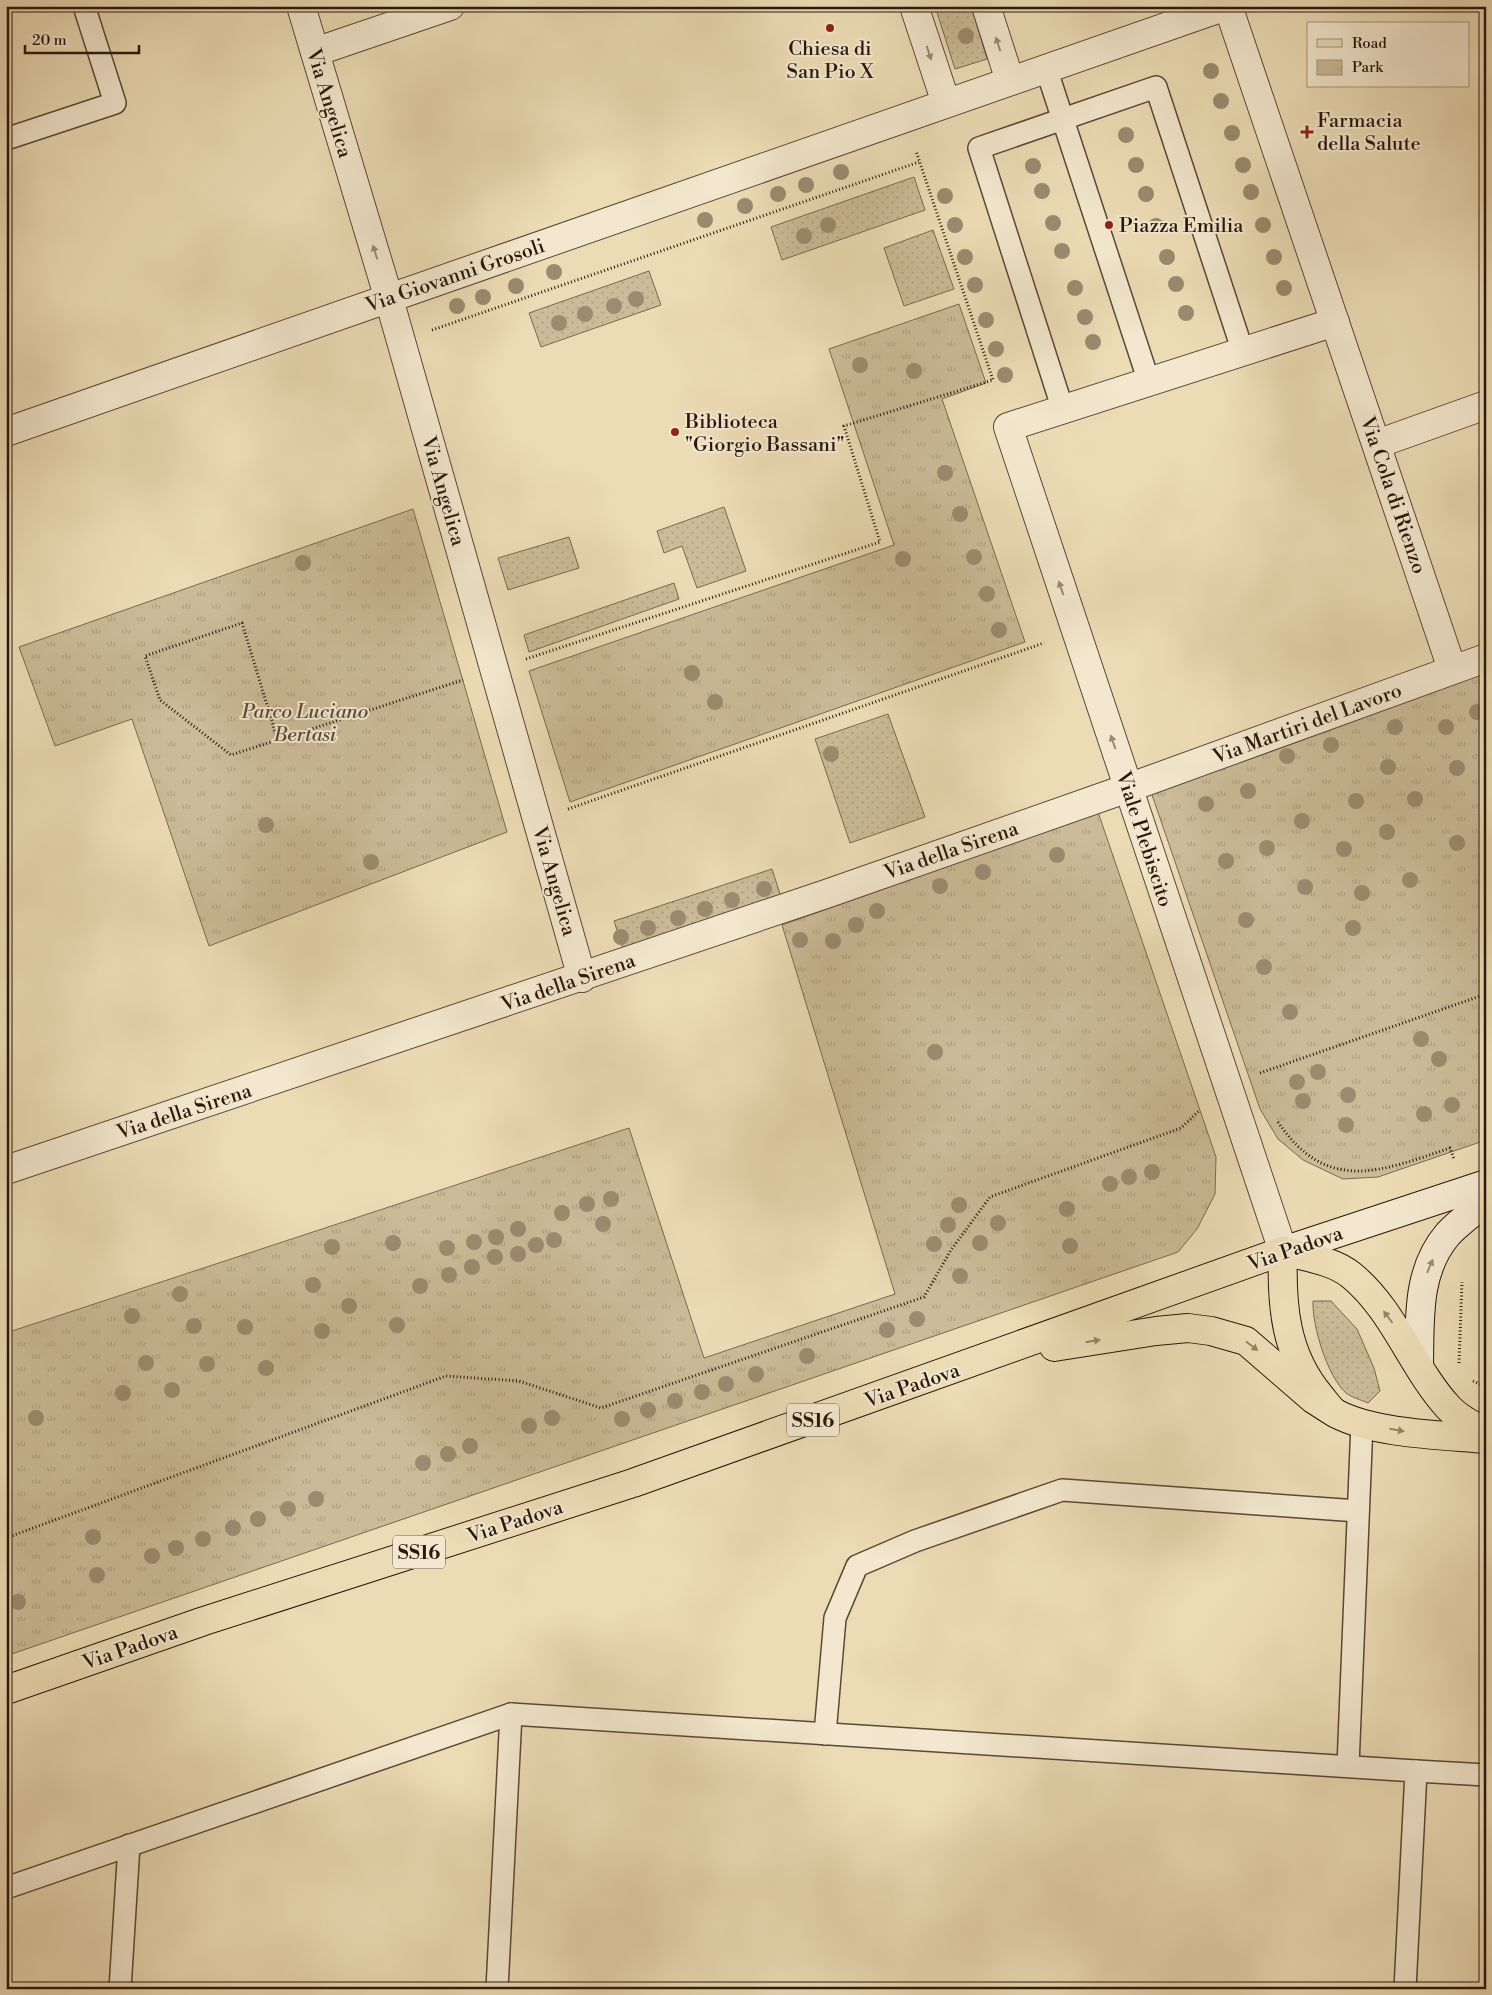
<svg xmlns="http://www.w3.org/2000/svg" width="1492" height="1995" font-family="'Libre Bodoni',serif">
  <style>
    .grass { fill: url(#grass-dots); stroke: #7a6952 }
    .park { fill: url(#park-tufts); stroke: #7a6952 }
    .lines { fill: none; stroke-linecap: round; stroke-linejoin: round }
    .lane-casing { stroke: #5a4837; stroke-width: 24 }
    .street-casing { stroke: #5a4837; stroke-width: 30 }
    .secondary-casing { stroke: #2a170d; stroke-width: 30 }
    .primary-casing { stroke: #2a170d; stroke-width: 30 }
    .path { stroke: #2a170d; stroke-width: 3; stroke-dasharray: 1 2.5; stroke-linecap: butt }
    .lane { stroke: #f3e8cf; stroke-width: 21 }
    .street { stroke: #f3e8cf; stroke-width: 28 }
    .secondary { stroke: #f3e8cf; stroke-width: 28 }
    .primary { stroke: #ecdcb5; stroke-width: 28 }
    .tree { fill: #9c8b70 }
    .oneway { fill: #998a78 }
    .oneway2 { fill: #958369 }
    .poi-dot { fill: #8f2418; stroke: #f3e8cf; stroke-width: 2 }
    .labels { text-anchor: middle; stroke-width: 4; stroke-linejoin: round; paint-order: stroke }
    .shield { fill: #f3e8cf; stroke: #665647; stroke-width: 1 }
    .shield-label { font-size: 19px; font-weight: bold; fill: #2a170d }
    .poi-label { font-size: 20px; fill: #2a170d; stroke: #f3e8cf; text-anchor: start }
    .street-label { font-size: 20px; fill: #2a170d; stroke: #f3e8cf }
    .park-label { font-size: 20px; font-style: italic; fill: #5a4837; stroke: #f3e8cf }
  </style>
  <defs>
    <pattern id="grass-dots" width="8" height="8" patternUnits="userSpaceOnUse" patternTransform="scale(1.25)"><rect width="8" height="8" fill="#cbbb98"/><path d="M2 2h.1M6 6h.1" fill="none" stroke="#aea082" stroke-width="1.8" stroke-linecap="round"/></pattern>
    <pattern id="park-tufts" width="24" height="20" patternUnits="userSpaceOnUse" patternTransform="scale(1.25)"><rect width="24" height="20" fill="#cbbb98"/><path d="M3 7l-1-3M5 7V3M7 7l1-3M15 17l-1-3M17 17v-4M19 17l1-3" fill="none" stroke="#aea082"/></pattern>
  </defs>
  <rect width="100%" height="100%" fill="#ecdcb5"/>
  <filter id="stains"><feTurbulence type="fractalNoise" baseFrequency=".004" numOctaves="4"/><feColorMatrix values="0 0 0 0 .2 0 0 0 0 .09 0 0 0 0 .02 0 0 0 .5 -.17"/></filter>
  <radialGradient id="worn" r=".72"><stop offset=".6" stop-color="#630" stop-opacity="0"/><stop offset="1" stop-color="#630" stop-opacity=".3"/></radialGradient>
  <g class="grass">
    <polygon points="935,6 971,6 987,59 955,69"/>
    <polygon points="914,177 925,210 782,260 771,227"/>
    <polygon points="933,230 954,289 904,306 884,248"/>
    <polygon points="649,271 661,305 541,347 529,313"/>
    <polygon points="724,507 746,571 697,588 682,546 664,553 657,531"/>
    <polygon points="569,537 579,568 508,590 498,558"/>
    <polygon points="674,583 679,599 529,652 524,635"/>
    <polygon points="888,714 925,817 850,843 815,739"/>
    <polygon points="772,869 781,897 623,949 614,921"/>
    <path d="M1313,1301H1331L1357,1329L1374,1368L1380,1391L1368,1403C1361,1400 1351,1397 1346,1393C1327,1376 1312,1325 1313,1301Z"/>
  </g>
  <g class="park">
    <polygon points="959,304 986,383 942,399 1025,642 570,802 529,671 894,545 829,349"/>
    <polygon points="413,509 507,832 209,946 132,719 55,746 19,647"/>
    <polygon points="1486,673 1486,1140 1378,1177 1343,1179 1303,1160 1278,1139 1260,1109 1150,789"/>
    <polygon points="1098,812 1216,1157 1215,1194 1197,1229 1178,1252 6,1656 6,1333 629,1128 704,1358 895,1294 782,925"/>
  </g>
  <g class="lines">
    <defs>
      <g id="lane">
        <polyline points="1046,68 1149,382"/>
        <polyline points="6,139 115,103 84,6"/>
        <polyline points="1063,410 979,148 1156,87 1243,352"/>
        <polyline points="825,1734 835,1618 857,1566 915,1541 1062,1490 1358,1511"/>
        <polyline points="1348,1766 1362,1423"/>
        <polyline points="1416,1771 1486,1775"/>
        <polyline points="6,1888 511,1714 1416,1771 1405,1989"/>
        <polyline points="120,1989 129,1845"/>
        <polyline points="497,1989 511,1714"/>
      </g>
      <g id="street">
        <polyline points="301,6 389,299 582,978"/>
        <polyline points="914,6 946,103"/>
        <polyline points="986,6 1010,81"/>
        <polyline points="1228,6 1452,669"/>
        <polyline points="315,52 450,6"/>
        <polyline points="6,432 1226,6"/>
        <polyline points="1377,444 1486,405"/>
        <polyline points="6,1170 826,894 1128,788 1486,658"/>
        <polyline points="1283,1251 1008,427 1335,322"/>
      </g>
      <g id="secondary">
        <polyline points="1283,1251 1486,1184"/>
        <path d="M1419,1365C1420,1320 1416,1271 1448,1234C1459,1222 1474,1212 1486,1201"/>
      </g>
      <g id="primary">
        <path d="M1283,1251C1281,1305 1285,1355 1321,1397C1326,1403 1331,1411 1337,1414C1376,1434 1442,1435 1486,1439"/>
        <path d="M1283,1251C1305,1257 1332,1260 1351,1275C1394,1310 1411,1366 1448,1407C1458,1418 1472,1425 1486,1432"/>
        <polyline points="1054,1347 1156,1331 1188,1328 1211,1331 1246,1341 1313,1399 1335,1413"/>
        <polyline points="6,1690 204,1621 633,1483 1283,1251"/>
      </g>
    </defs>
    <use href="#lane" class="lane-casing"/>
    <use href="#street" class="street-casing"/>
    <use href="#secondary" class="secondary-casing"/>
    <use href="#primary" class="primary-casing"/>
    <g class="path">
      <polyline points="432,330 919,162"/>
      <polyline points="526,659 880,542 844,426 993,380 916,151"/>
      <polyline points="278,741 242,623 145,656 160,700 231,755 463,680"/>
      <polyline points="568,809 1044,643"/>
      <polyline points="1260,1073 1486,994"/>
      <path d="M1278,1122C1327,1195 1382,1171 1450,1148L1454,1159"/>
      <polyline points="1459,1363 1462,1282"/>
      <polyline points="1473,1381 1486,1387"/>
      <polyline points="6,1538 446,1376 519,1381 601,1408 924,1297 951,1250 990,1197 1181,1128 1200,1110"/>
    </g>
    <use href="#lane" class="lane"/>
    <use href="#street" class="street"/>
    <use href="#secondary" class="secondary"/>
    <use href="#primary" class="primary"/>
  </g>
  <g class="tree">
    <circle cx="966" cy="36" r="8"/>
    <circle cx="1211" cy="71" r="8"/>
    <circle cx="1221" cy="101" r="8"/>
    <circle cx="1232" cy="133" r="8"/>
    <circle cx="1126" cy="135" r="8"/>
    <circle cx="1136" cy="165" r="8"/>
    <circle cx="1243" cy="165" r="8"/>
    <circle cx="1033" cy="166" r="8"/>
    <circle cx="841" cy="172" r="8"/>
    <circle cx="806" cy="185" r="8"/>
    <circle cx="1042" cy="191" r="8"/>
    <circle cx="1251" cy="192" r="8"/>
    <circle cx="778" cy="194" r="8"/>
    <circle cx="1146" cy="194" r="8"/>
    <circle cx="945" cy="196" r="8"/>
    <circle cx="745" cy="206" r="8"/>
    <circle cx="705" cy="220" r="8"/>
    <circle cx="1053" cy="223" r="8"/>
    <circle cx="828" cy="225" r="8"/>
    <circle cx="955" cy="225" r="8"/>
    <circle cx="1263" cy="225" r="8"/>
    <circle cx="1156" cy="226" r="8"/>
    <circle cx="804" cy="236" r="8"/>
    <circle cx="1062" cy="251" r="8"/>
    <circle cx="965" cy="257" r="8"/>
    <circle cx="1167" cy="257" r="8"/>
    <circle cx="1274" cy="257" r="8"/>
    <circle cx="554" cy="272" r="8"/>
    <circle cx="1176" cy="284" r="8"/>
    <circle cx="975" cy="285" r="8"/>
    <circle cx="516" cy="286" r="8"/>
    <circle cx="1075" cy="288" r="8"/>
    <circle cx="1284" cy="288" r="8"/>
    <circle cx="483" cy="297" r="8"/>
    <circle cx="636" cy="299" r="8"/>
    <circle cx="457" cy="306" r="8"/>
    <circle cx="614" cy="306" r="8"/>
    <circle cx="1186" cy="313" r="8"/>
    <circle cx="585" cy="314" r="8"/>
    <circle cx="1085" cy="317" r="8"/>
    <circle cx="986" cy="320" r="8"/>
    <circle cx="559" cy="323" r="8"/>
    <circle cx="1093" cy="342" r="8"/>
    <circle cx="996" cy="349" r="8"/>
    <circle cx="860" cy="365" r="8"/>
    <circle cx="914" cy="371" r="8"/>
    <circle cx="1005" cy="375" r="8"/>
    <circle cx="945" cy="473" r="8"/>
    <circle cx="960" cy="514" r="8"/>
    <circle cx="974" cy="557" r="8"/>
    <circle cx="903" cy="559" r="8"/>
    <circle cx="303" cy="563" r="8"/>
    <circle cx="987" cy="594" r="8"/>
    <circle cx="999" cy="630" r="8"/>
    <circle cx="692" cy="673" r="8"/>
    <circle cx="715" cy="702" r="8"/>
    <circle cx="1477" cy="712" r="8"/>
    <circle cx="1395" cy="727" r="8"/>
    <circle cx="1446" cy="727" r="8"/>
    <circle cx="1331" cy="745" r="8"/>
    <circle cx="831" cy="754" r="8"/>
    <circle cx="1287" cy="756" r="8"/>
    <circle cx="1388" cy="767" r="8"/>
    <circle cx="1457" cy="768" r="8"/>
    <circle cx="1248" cy="791" r="8"/>
    <circle cx="1415" cy="799" r="8"/>
    <circle cx="1356" cy="801" r="8"/>
    <circle cx="1206" cy="804" r="8"/>
    <circle cx="1302" cy="821" r="8"/>
    <circle cx="266" cy="825" r="8"/>
    <circle cx="1387" cy="832" r="8"/>
    <circle cx="1457" cy="843" r="8"/>
    <circle cx="1267" cy="848" r="8"/>
    <circle cx="1344" cy="849" r="8"/>
    <circle cx="1057" cy="855" r="8"/>
    <circle cx="1226" cy="861" r="8"/>
    <circle cx="371" cy="862" r="8"/>
    <circle cx="983" cy="872" r="8"/>
    <circle cx="1410" cy="880" r="8"/>
    <circle cx="940" cy="886" r="8"/>
    <circle cx="1305" cy="887" r="8"/>
    <circle cx="764" cy="889" r="8"/>
    <circle cx="1362" cy="893" r="8"/>
    <circle cx="732" cy="900" r="8"/>
    <circle cx="705" cy="909" r="8"/>
    <circle cx="877" cy="911" r="8"/>
    <circle cx="678" cy="918" r="8"/>
    <circle cx="1246" cy="920" r="8"/>
    <circle cx="856" cy="925" r="8"/>
    <circle cx="648" cy="928" r="8"/>
    <circle cx="1353" cy="928" r="8"/>
    <circle cx="621" cy="937" r="8"/>
    <circle cx="800" cy="940" r="8"/>
    <circle cx="833" cy="941" r="8"/>
    <circle cx="1264" cy="967" r="8"/>
    <circle cx="1290" cy="1012" r="8"/>
    <circle cx="1421" cy="1039" r="8"/>
    <circle cx="935" cy="1052" r="8"/>
    <circle cx="1439" cy="1059" r="8"/>
    <circle cx="1318" cy="1072" r="8"/>
    <circle cx="1297" cy="1082" r="8"/>
    <circle cx="1348" cy="1095" r="8"/>
    <circle cx="1303" cy="1101" r="8"/>
    <circle cx="1452" cy="1105" r="8"/>
    <circle cx="1424" cy="1114" r="8"/>
    <circle cx="1346" cy="1125" r="8"/>
    <circle cx="1152" cy="1172" r="8"/>
    <circle cx="1129" cy="1177" r="8"/>
    <circle cx="1110" cy="1184" r="8"/>
    <circle cx="611" cy="1199" r="8"/>
    <circle cx="587" cy="1204" r="8"/>
    <circle cx="959" cy="1205" r="8"/>
    <circle cx="1067" cy="1209" r="8"/>
    <circle cx="562" cy="1213" r="8"/>
    <circle cx="998" cy="1223" r="8"/>
    <circle cx="603" cy="1224" r="8"/>
    <circle cx="948" cy="1225" r="8"/>
    <circle cx="518" cy="1229" r="8"/>
    <circle cx="496" cy="1237" r="8"/>
    <circle cx="554" cy="1240" r="8"/>
    <circle cx="474" cy="1242" r="8"/>
    <circle cx="393" cy="1243" r="8"/>
    <circle cx="980" cy="1243" r="8"/>
    <circle cx="934" cy="1244" r="8"/>
    <circle cx="536" cy="1245" r="8"/>
    <circle cx="1070" cy="1246" r="8"/>
    <circle cx="332" cy="1247" r="8"/>
    <circle cx="447" cy="1248" r="8"/>
    <circle cx="518" cy="1254" r="8"/>
    <circle cx="495" cy="1257" r="8"/>
    <circle cx="472" cy="1267" r="8"/>
    <circle cx="449" cy="1275" r="8"/>
    <circle cx="960" cy="1276" r="8"/>
    <circle cx="313" cy="1285" r="8"/>
    <circle cx="420" cy="1286" r="8"/>
    <circle cx="180" cy="1294" r="8"/>
    <circle cx="349" cy="1306" r="8"/>
    <circle cx="132" cy="1316" r="8"/>
    <circle cx="917" cy="1319" r="8"/>
    <circle cx="397" cy="1325" r="8"/>
    <circle cx="194" cy="1326" r="8"/>
    <circle cx="245" cy="1327" r="8"/>
    <circle cx="887" cy="1330" r="8"/>
    <circle cx="322" cy="1331" r="8"/>
    <circle cx="807" cy="1356" r="8"/>
    <circle cx="146" cy="1363" r="8"/>
    <circle cx="207" cy="1364" r="8"/>
    <circle cx="266" cy="1368" r="8"/>
    <circle cx="756" cy="1374" r="8"/>
    <circle cx="726" cy="1384" r="8"/>
    <circle cx="172" cy="1390" r="8"/>
    <circle cx="702" cy="1392" r="8"/>
    <circle cx="123" cy="1393" r="8"/>
    <circle cx="675" cy="1401" r="8"/>
    <circle cx="648" cy="1410" r="8"/>
    <circle cx="36" cy="1418" r="8"/>
    <circle cx="552" cy="1418" r="8"/>
    <circle cx="622" cy="1419" r="8"/>
    <circle cx="529" cy="1426" r="8"/>
    <circle cx="470" cy="1446" r="8"/>
    <circle cx="448" cy="1454" r="8"/>
    <circle cx="423" cy="1463" r="8"/>
    <circle cx="316" cy="1499" r="8"/>
    <circle cx="288" cy="1509" r="8"/>
    <circle cx="258" cy="1519" r="8"/>
    <circle cx="233" cy="1528" r="8"/>
    <circle cx="93" cy="1537" r="8"/>
    <circle cx="203" cy="1539" r="8"/>
    <circle cx="176" cy="1548" r="8"/>
    <circle cx="152" cy="1556" r="8"/>
    <circle cx="97" cy="1575" r="8"/>
    <circle cx="18" cy="1602" r="8"/>
  </g>
  <defs><path id="oneway-solid" d="M-6-.8H1V-3.2L6.5 0L1 3.2V.8H-6Z" transform="scale(1.25)"/></defs>
  <g class="oneway">
    <use href="#oneway-solid" transform="translate(998 44) rotate(-108)"/>
    <use href="#oneway-solid" transform="translate(929 53) rotate(72)"/>
    <use href="#oneway-solid" transform="translate(375 252) rotate(-107)"/>
    <use href="#oneway-solid" transform="translate(1061 588) rotate(-109)"/>
    <use href="#oneway-solid" transform="translate(1113 742) rotate(-109)"/>
    <use href="#oneway-solid" transform="translate(1430 1266) rotate(-67)"/>
  </g>
  <g class="oneway2">
    <use href="#oneway-solid" transform="translate(1388 1317) rotate(-127)"/>
    <use href="#oneway-solid" transform="translate(1093 1341) rotate(-9)"/>
    <use href="#oneway-solid" transform="translate(1252 1346) rotate(37)"/>
    <use href="#oneway-solid" transform="translate(1397 1430) rotate(10)"/>
  </g>
  <g class="poi-dot">
    <circle cx="830" cy="28" r="5"/>
    <path d="M1304.5 124.5h5v5h5v5h-5v5h-5v-5h-5v-5h5z"/>
    <circle cx="1109" cy="225" r="5"/>
    <circle cx="675" cy="432" r="5"/>
  </g>
  <g class="labels">
    <g class="shield">
      <rect x="787" y="1403.5" width="52" height="33" rx="4"/>
      <rect x="393" y="1535.5" width="52" height="33" rx="4"/>
    </g>
    <g class="shield-label">
      <text x="813" y="1427">SS16</text>
      <text x="419" y="1559">SS16</text>
    </g>
    <g class="poi-label">
      <text x="830" y="55" text-anchor="middle">Chiesa di<tspan x="830" dy="23">San Pio X</tspan></text>
      <text x="1317" y="127">Farmacia<tspan x="1317" dy="23">della Salute</tspan></text>
      <text x="1119" y="232">Piazza Emilia</text>
      <text x="685" y="428">Biblioteca<tspan x="685" dy="23">"Giorgio Bassani"</tspan></text>
    </g>
    <g class="street-label">
      <text transform="translate(330 103) rotate(73)" y="7">Via Angelica</text>
      <text transform="translate(455 275) rotate(-19)" y="7">Via Giovanni Grosoli</text>
      <text transform="translate(444 491) rotate(74)" y="7">Via Angelica</text>
      <text transform="translate(1394 495) rotate(71)" y="7">Via Cola di Rienzo</text>
      <text transform="translate(1307 723) rotate(-20)" y="7">Via Martiri del Lavoro</text>
      <text transform="translate(1145 839) rotate(72)" y="7">Viale Plebiscito</text>
      <text transform="translate(951 850) rotate(-19)" y="7">Via della Sirena</text>
      <text transform="translate(555 881) rotate(74)" y="7">Via Angelica</text>
      <text transform="translate(568 982) rotate(-19)" y="7">Via della Sirena</text>
      <text transform="translate(184 1111) rotate(-18)" y="7">Via della Sirena</text>
      <text transform="translate(1295 1248) rotate(-19)" y="7">Via Padova</text>
      <text transform="translate(912 1385) rotate(-19)" y="7">Via Padova</text>
      <text transform="translate(515 1521) rotate(-18)" y="7">Via Padova</text>
      <text transform="translate(130 1647) rotate(-19)" y="7">Via Padova</text>
    </g>
    <g class="park-label">
      <text x="305" y="718">Parco Luciano<tspan x="305" dy="23">Bertasi</tspan></text>
    </g>
  </g>
  <rect width="1492" height="1995" fill="none" stroke="#ecdcb5" stroke-width="25"/>
  <rect x="8" y="8" width="1477" height="1980" fill="none" stroke="#2a170d" stroke-width="2.5"/>
  <rect x="12" y="12" width="1467" height="1970" fill="none" stroke="#2a170d"/>
  <rect x="1307" y="22" width="162" height="65" fill="#f3e8cf" stroke="#a39481"/>
  <rect x="1317" y="39" width="25" height="8" fill="#ecdcb5" stroke="#a39481"/>
  <text x="1352" y="48" font-size="15" fill="#2a170d">Road</text>
  <rect x="1317" y="60" width="25" height="15" fill="url(#park-tufts)" stroke="#a39481"/>
  <text x="1352" y="72" font-size="15" fill="#2a170d">Park</text>
  <path d="M25 45v8h114v-8" fill="none" stroke="#2a170d" stroke-width="2.5"/>
  <text x="32" y="45" font-size="15" fill="#2a170d" stroke="#f3e8cf" stroke-width="4" paint-order="stroke">20 m</text>
  <rect width="100%" height="100%" filter="url(#stains)"/>
  <rect width="100%" height="100%" fill="url(#worn)"/>
</svg>
